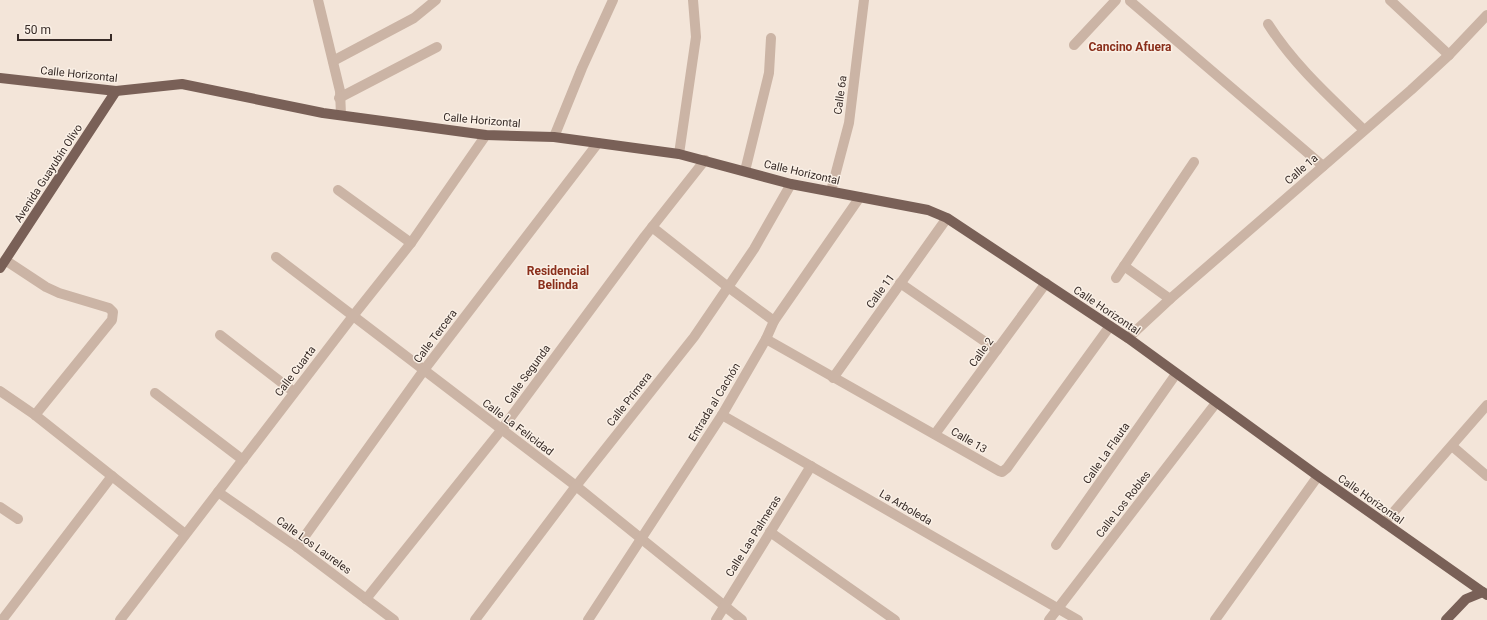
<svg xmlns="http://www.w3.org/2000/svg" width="1487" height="620" font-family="Roboto,sans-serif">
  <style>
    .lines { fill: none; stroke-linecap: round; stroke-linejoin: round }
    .minor { stroke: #cbb4a5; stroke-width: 10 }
    .major { stroke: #796057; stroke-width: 10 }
    .labels { text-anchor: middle; stroke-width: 3; stroke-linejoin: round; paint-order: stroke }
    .street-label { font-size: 11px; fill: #372b27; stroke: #faf0e6 }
    .neighbourhood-label { font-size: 12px; font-weight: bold; fill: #8a2f1b; stroke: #faf0e6 }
  </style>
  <rect width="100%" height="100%" fill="#f3e5d9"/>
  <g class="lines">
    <g class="minor">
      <polyline points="318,0 340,91 341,115"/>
      <polyline points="1131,0 1130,1 1323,166"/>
      <polyline points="1390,0 1449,55"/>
      <path d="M1268,24C1294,65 1330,97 1364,130"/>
      <polyline points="1074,45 1116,0"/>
      <polyline points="333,61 414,18 436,0"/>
      <polyline points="339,98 437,47"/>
      <polyline points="554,137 582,68 613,0"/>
      <polyline points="679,154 696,37 693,0"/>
      <polyline points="745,171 769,73 771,38"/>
      <polyline points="338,190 411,243"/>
      <polyline points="831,191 849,123 864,0"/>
      <polyline points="652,227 728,287 774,321"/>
      <polyline points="276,257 576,486 742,620"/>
      <polyline points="5,260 46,287 59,293 109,308 113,312 112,320 35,415"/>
      <polyline points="1124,266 1170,299"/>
      <polyline points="1116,278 1194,162"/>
      <polyline points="900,283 997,350"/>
      <polyline points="220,335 294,392"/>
      <polyline points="1128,338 1170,299 1411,90 1449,55 1487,15"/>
      <polyline points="766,339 999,471 1002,472 1007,468 1110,326"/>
      <polyline points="833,378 947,218"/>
      <polyline points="0,391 35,415 185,534"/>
      <polyline points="155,393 243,460"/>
      <polyline points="722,415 1078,620"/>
      <polyline points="935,434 1046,283"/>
      <polyline points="1452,446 1487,476"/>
      <polyline points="218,492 297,547 394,620"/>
      <polyline points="0,507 18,519"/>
      <polyline points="1384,523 1487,405"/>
      <polyline points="770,532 895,620"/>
      <polyline points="1056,545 1176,374"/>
      <polyline points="297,547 424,370 598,143"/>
      <polyline points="366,599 502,429 645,236 705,160"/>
      <polyline points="2,620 112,476"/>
      <polyline points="120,620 353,316 411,243 486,135"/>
      <polyline points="475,620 576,486 694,337 754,249 791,184"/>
      <polyline points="588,620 722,415 766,339 774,321 860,197"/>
      <polyline points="716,620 811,466"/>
      <polyline points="1049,620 1216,403"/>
      <polyline points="1215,620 1318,476"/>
    </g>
    <g class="major">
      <polyline points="0,78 116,91 182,84 323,113 486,135 554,137 679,154 791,184 928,210 947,218 1128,338 1318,476 1487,595"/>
      <polyline points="0,268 116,91"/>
      <polyline points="1446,620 1466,599 1483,592"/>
    </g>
  </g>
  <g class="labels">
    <g class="street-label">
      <text transform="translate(79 74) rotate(6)" y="4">Calle Horizontal</text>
      <text transform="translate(840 95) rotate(-82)" y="4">Calle 6a</text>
      <text transform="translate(482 120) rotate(5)" y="4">Calle Horizontal</text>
      <text transform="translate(1301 169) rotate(-41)" y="4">Calle 1a</text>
      <text transform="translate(802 172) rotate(13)" y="4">Calle Horizontal</text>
      <text transform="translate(48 173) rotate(-57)" y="4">Avenida Guayubín Olivo</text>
      <text transform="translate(880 291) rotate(-54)" y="4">Calle 11</text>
      <text transform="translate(1107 310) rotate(34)" y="4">Calle Horizontal</text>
      <text transform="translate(435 336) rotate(-53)" y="4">Calle Tercera</text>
      <text transform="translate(981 352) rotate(-54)" y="4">Calle 2</text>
      <text transform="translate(295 371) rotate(-53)" y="4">Calle Cuarta</text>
      <text transform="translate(527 374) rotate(-54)" y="4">Calle Segunda</text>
      <text transform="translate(629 399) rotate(-52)" y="4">Calle Primera</text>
      <text transform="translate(714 402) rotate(-59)" y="4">Entrada al Cachón</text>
      <text transform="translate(518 427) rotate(37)" y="4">Calle La Felicidad</text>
      <text transform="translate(969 440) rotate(30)" y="4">Calle 13</text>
      <text transform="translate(1106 453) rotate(-55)" y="4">Calle La Flauta</text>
      <text transform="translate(1371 499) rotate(35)" y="4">Calle Horizontal</text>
      <text transform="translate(1123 504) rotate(-52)" y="4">Calle Los Robles</text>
      <text transform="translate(906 507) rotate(30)" y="4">La Arboleda</text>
      <text transform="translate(753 536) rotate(-58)" y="4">Calle Las Palmeras</text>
      <text transform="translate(314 545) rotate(36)" y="4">Calle Los Laureles</text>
    </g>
    <g class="neighbourhood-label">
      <text x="1130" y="51">Cancino Afuera</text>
      <text x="558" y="275">Residencial<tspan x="558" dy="14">Belinda</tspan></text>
    </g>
  </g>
  <path d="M18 34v6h93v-6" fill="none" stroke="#372b27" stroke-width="2"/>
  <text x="24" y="34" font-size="12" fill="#372b27" stroke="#faf0e6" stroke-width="3" paint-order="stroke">50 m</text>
</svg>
